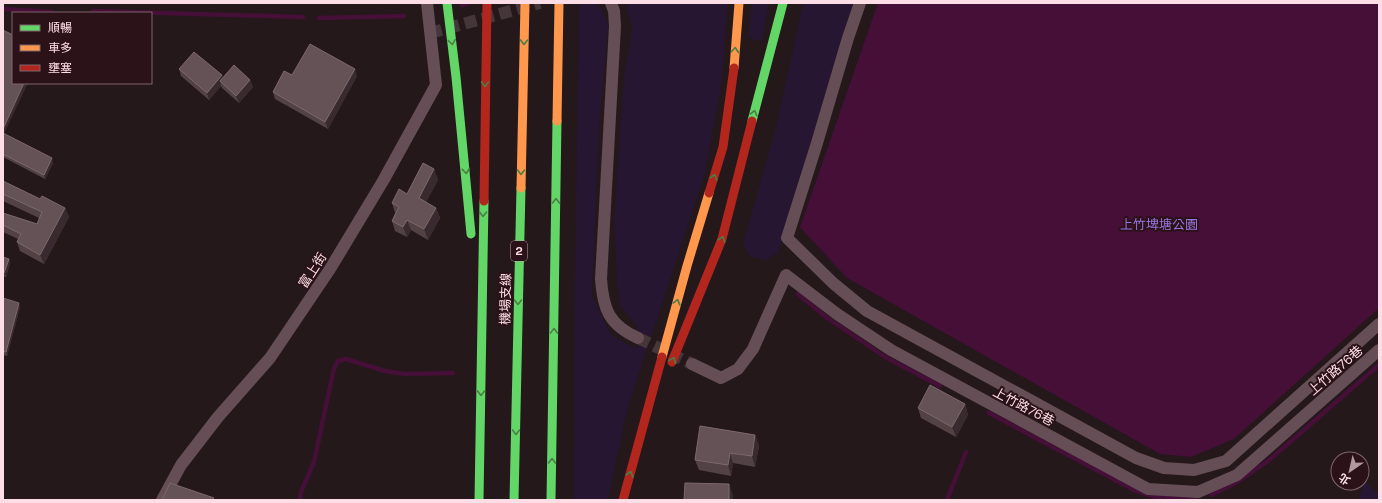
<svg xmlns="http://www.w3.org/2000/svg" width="1382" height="503" font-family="'Space Grotesk','Noto Sans TC',sans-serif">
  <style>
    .green { fill: #271631 }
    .water { fill: #450f37 }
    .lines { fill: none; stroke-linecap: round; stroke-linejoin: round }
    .stream { stroke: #450f37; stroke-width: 4.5 }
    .street-tunnel { stroke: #453639; stroke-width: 12; stroke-dasharray: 12 6; stroke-linecap: butt }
    .street { stroke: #654e56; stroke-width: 12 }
    .fast { stroke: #63d668; stroke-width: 9 }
    .slow { stroke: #ff974d; stroke-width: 9 }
    .jam { stroke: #b3261e; stroke-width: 9 }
    .wall { fill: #524246 }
    .shaded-wall { fill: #382a2e }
    .building { fill: #645257; stroke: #7c686e }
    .oneway { stroke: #497e44 }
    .labels { text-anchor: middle; stroke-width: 4; stroke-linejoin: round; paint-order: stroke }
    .shield { fill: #2a1218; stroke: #bea0a8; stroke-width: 1 }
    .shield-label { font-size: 12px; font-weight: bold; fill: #fddde6 }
    .park-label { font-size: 13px; fill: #9872de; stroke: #2a1218 }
    .street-label { font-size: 13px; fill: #fddde6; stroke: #2a1218 }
  </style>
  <rect width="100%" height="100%" fill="#24181b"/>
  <g class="green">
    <polygon points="579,3 595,3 601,8 608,25 599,127 592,296 611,335 631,346 638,348 641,334 636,325 620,305 617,281 614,222 624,77 632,29 626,3 727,3 727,10 722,80 705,173 627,410 608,500 574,500 575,277"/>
    <polygon points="752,3 769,3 762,41 748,38"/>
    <polygon points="803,3 855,3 778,252 767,260 750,257 743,244 776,127"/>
    <polygon points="1365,481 1379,495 1379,500 1360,500 1359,497"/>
  </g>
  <polygon class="water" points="878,3 1379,3 1379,308 1234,439 1191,457 1160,454 847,278 800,227"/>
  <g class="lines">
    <g class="stream">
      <polyline points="462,5 468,3"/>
      <polyline points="3,9 52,12"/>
      <polyline points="93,11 303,17"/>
      <polyline points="319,18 404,16"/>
      <polyline points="798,294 826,317 885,357 940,386"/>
      <polyline points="989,413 1134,490 1156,497"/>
      <polyline points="1211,495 1237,482 1268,461 1379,365"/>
      <polyline points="300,500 301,492 314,462 334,368 338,361 346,359 385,371 405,374 453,373"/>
      <polyline points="947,500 966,452"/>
      <polyline points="1157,500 1156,497 1180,499 1195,498"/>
    </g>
    <g class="street-tunnel">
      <polyline points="430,33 540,3"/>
      <polyline points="638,338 692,364"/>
    </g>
    <g class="street">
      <path d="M611,3L614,11L615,26L601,279C603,309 609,325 638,338"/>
      <polyline points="860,3 848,38 817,143 787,238 833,283 867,311 1136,458 1164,468 1194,470 1226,461 1379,324"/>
      <polyline points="692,364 721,378 738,369 753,349 786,275 837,314 891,350 1148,489 1198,492 1237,475 1379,350"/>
      <polyline points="162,500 181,465 218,417 270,358 330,269 383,181 436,85 427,3"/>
    </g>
    <g class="fast">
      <polyline points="447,3 456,77 471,234"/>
      <polyline points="752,121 783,3"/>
      <polyline points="479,500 484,201"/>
      <polyline points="514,500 521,188"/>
      <polyline points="551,500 557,121"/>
    </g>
    <g class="slow">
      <polyline points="734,68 739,3"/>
      <polyline points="557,121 559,3"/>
      <polyline points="521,188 525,3"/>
      <polyline points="662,357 687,266 709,193"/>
    </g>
    <g class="jam">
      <polyline points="709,193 723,147 734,68"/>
      <polyline points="484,201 487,3"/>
      <polyline points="672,362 722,239 752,121"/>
      <polyline points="623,500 662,357"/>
    </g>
  </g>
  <g class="wall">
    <polygon points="3,30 4,134 53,163 45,179 3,157"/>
    <polygon points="179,69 222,75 223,78 250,80 253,87 239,103 222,88 221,86 209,100 181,76"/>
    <polygon points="292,75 357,76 328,129 275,99 273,92"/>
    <polygon points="434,169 438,180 426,202 436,208 440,218 428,240 411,230 407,237 395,231 392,221 395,213 392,203 407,194"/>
    <polygon points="3,181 40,199 65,208 69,217 44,264 20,251 17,242 18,239 3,232 3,213 37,224 39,218 3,201"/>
    <polygon points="3,257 9,259 10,263 6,277 3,276"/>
    <polygon points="3,298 20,307 7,356 3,355"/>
    <polygon points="965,404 968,415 956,437 921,418 918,408"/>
    <polygon points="755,435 759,446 755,467 733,463 731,476 699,470 695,460"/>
  </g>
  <g class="shaded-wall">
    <polygon points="355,69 357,76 328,129 325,122"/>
    <polygon points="222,75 224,83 220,81 221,86 209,100 207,93"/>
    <polygon points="250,80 253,87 239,103 236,96"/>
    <polygon points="24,83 28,83 3,136 3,129"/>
    <polygon points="52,158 53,163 45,179 44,175"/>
    <polygon points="434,169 438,180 422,209 419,198"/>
    <polygon points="65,208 69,217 44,264 40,255"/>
    <polygon points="436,208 440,218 428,240 424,229"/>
    <polygon points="407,220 411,230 407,237 403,227"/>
    <polygon points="9,259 10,263 6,277 4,273"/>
    <polygon points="19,303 20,307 7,356 6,352"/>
    <polygon points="965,404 968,415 956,437 952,427"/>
    <polygon points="755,435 759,446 755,467 752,456"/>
    <polygon points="730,453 733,463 731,476 728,465"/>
    <polygon points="729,484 733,495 733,500 729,500"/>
  </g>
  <g class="building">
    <polygon points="3,30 13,35 13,83 24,83 3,129"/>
    <polygon points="310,44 355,69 325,122 273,92 284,71 292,75"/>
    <polygon points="194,52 222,75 207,93 179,69"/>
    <polygon points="234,65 250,80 236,96 220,81"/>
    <polygon points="3,133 52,158 44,175 3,154"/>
    <polygon points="423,163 434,169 419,198 436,208 424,229 407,220 403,227 392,221 399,207 392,203 399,189 407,194"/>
    <polygon points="3,181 40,199 42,196 65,208 40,255 17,242 21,234 3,225 3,213 37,224 42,212 3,194"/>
    <polygon points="3,257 9,259 4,273 3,272"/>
    <polygon points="3,298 19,303 6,352 3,351"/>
    <polygon points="930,385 965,404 952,427 918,408"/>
    <polygon points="700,426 755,435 752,456 730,453 728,465 695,460"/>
    <polygon points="170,483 214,498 212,500 162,500"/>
    <polygon points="685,483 729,484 729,500 684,500"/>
  </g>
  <defs><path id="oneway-chevron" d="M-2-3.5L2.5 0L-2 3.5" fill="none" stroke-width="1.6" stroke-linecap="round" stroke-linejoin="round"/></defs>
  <g class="oneway">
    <use href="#oneway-chevron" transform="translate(452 42) rotate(83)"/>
    <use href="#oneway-chevron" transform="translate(524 42) rotate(91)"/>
    <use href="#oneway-chevron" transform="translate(735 50) rotate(-85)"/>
    <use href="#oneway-chevron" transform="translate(485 84) rotate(91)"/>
    <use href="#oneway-chevron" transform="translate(754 113) rotate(-76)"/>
    <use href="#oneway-chevron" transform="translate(466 171) rotate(84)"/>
    <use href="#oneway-chevron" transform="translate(521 172) rotate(91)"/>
    <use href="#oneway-chevron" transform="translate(714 177) rotate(-73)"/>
    <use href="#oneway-chevron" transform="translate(556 201) rotate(-89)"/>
    <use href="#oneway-chevron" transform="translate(483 214) rotate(91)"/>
    <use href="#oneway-chevron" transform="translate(722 239) rotate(-72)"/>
    <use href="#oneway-chevron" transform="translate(518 302) rotate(91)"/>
    <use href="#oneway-chevron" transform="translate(677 302) rotate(-75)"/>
    <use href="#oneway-chevron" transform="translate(554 331) rotate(-89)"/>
    <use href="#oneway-chevron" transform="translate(673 360) rotate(-68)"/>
    <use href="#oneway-chevron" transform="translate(481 393) rotate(91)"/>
    <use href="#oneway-chevron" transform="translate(516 432) rotate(91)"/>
    <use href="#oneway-chevron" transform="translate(552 461) rotate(-89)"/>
    <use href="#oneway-chevron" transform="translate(630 474) rotate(-74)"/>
  </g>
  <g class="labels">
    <rect class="shield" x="511" y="241" width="16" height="20" rx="3"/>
    <g class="shield-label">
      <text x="519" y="255">2</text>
    </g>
    <g class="park-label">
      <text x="1159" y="229">上竹埤塘公園</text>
    </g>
    <g class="street-label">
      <text transform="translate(312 270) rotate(-57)" y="5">富上街</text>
      <text transform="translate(505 299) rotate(-89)" y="5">機場支線</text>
      <text transform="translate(1335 370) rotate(-41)" y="5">上竹路76巷</text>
      <text transform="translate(1024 406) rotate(28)" y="5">上竹路76巷</text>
    </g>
  </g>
  <rect width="1382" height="503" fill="none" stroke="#fddde6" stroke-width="8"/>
  <rect x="12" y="12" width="140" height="72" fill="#2a1218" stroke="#7e636a"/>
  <rect x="20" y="25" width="20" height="6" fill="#63d668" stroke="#7e636a"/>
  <text x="48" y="32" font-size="12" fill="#fddde6">順暢</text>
  <rect x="20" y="45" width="20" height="6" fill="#ff974d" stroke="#7e636a"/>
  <text x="48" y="52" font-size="12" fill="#fddde6">車多</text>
  <rect x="20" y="65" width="20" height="6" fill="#b3261e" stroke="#7e636a"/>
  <text x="48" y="72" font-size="12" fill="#fddde6">壅塞</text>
  <g transform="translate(1350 471) rotate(214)"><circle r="19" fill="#2a1218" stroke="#7e636a"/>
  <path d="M0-3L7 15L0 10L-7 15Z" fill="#b1989f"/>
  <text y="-6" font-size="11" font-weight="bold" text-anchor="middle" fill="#fddde6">北</text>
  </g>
</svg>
